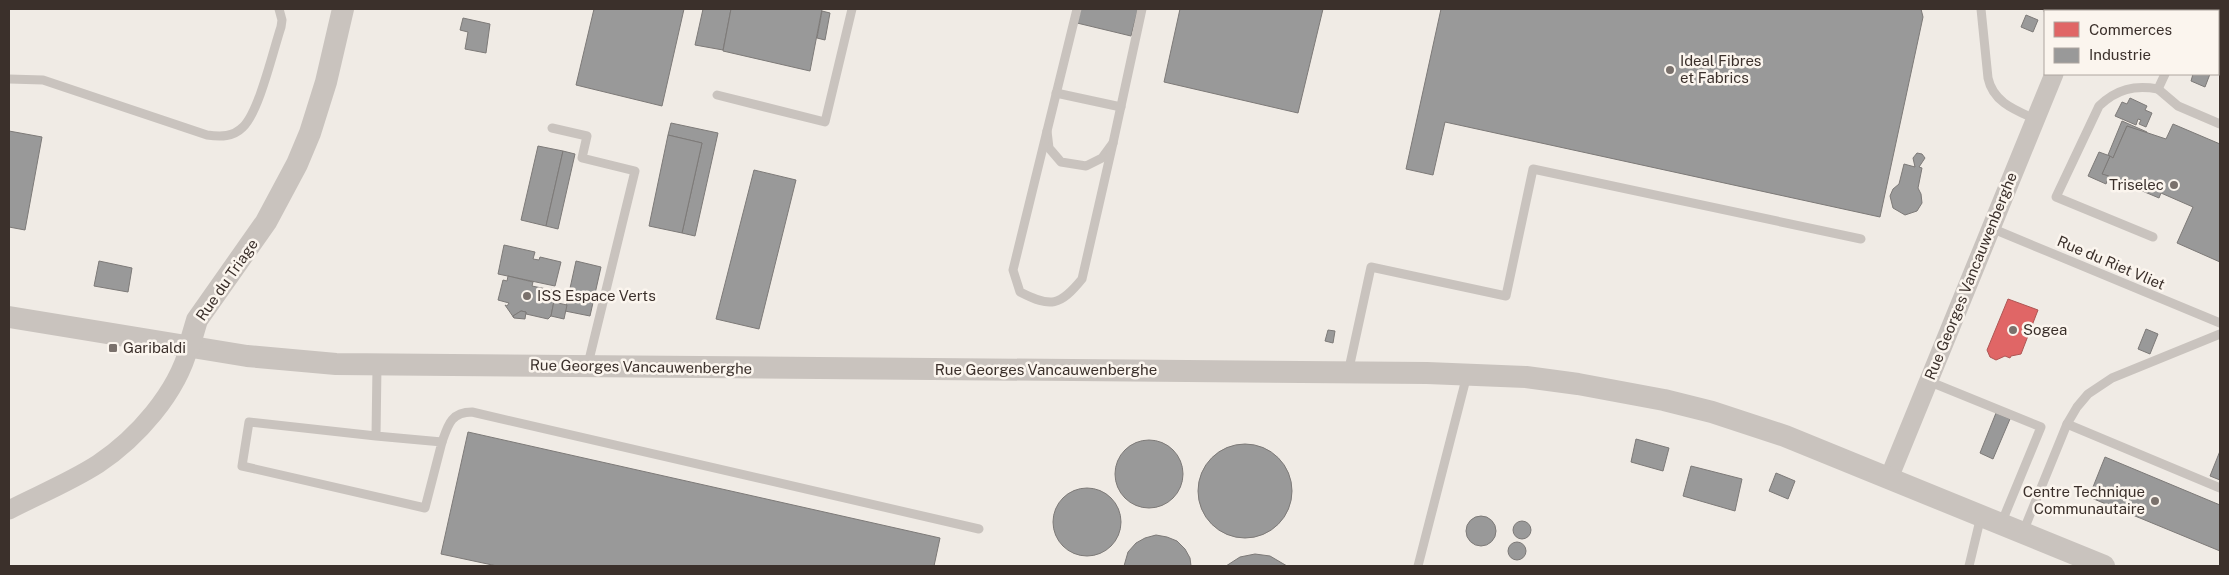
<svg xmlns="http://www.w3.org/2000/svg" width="2229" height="575" font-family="'Public Sans',sans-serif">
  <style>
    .shops { fill: #e06666; stroke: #ae5654 }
    .industry { fill: #999; stroke: #7d7a78 }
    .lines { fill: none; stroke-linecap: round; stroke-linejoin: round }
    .service { stroke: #c9c3be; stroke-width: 9 }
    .minor { stroke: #c9c3be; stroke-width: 19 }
    .tertiary { stroke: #c9c3be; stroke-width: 22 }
    .poi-dot { fill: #7a716c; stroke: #fbf5ee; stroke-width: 2 }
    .labels { text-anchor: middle; stroke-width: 5; stroke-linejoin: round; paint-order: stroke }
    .poi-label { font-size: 15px; fill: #3b302b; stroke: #fbf5ee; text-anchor: start }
    .street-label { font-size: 15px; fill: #3b302b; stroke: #fbf5ee }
  </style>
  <rect width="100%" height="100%" fill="#f0ebe5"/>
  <polygon class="shops" points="2008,299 2038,310 2021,354 2011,356 2010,358 2005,356 1996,360 1990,357 1987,350"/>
  <g class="industry">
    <polygon points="594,9 684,9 662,106 576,85"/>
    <polygon points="703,9 731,9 723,50 695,45"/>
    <polygon points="731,9 822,9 810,71 723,51"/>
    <polygon points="1081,9 1138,9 1131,36 1077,23"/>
    <polygon points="1180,9 1323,9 1298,113 1164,82"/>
    <polygon points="1441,9 1921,9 1923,17 1880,217 1445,122 1433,175 1406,169"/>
    <polygon points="822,11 830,13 825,40 817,38"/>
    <polygon points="2026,15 2038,20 2033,32 2021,27"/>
    <polygon points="463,18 490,24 486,53 465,49 468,32 460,30"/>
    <polygon points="2193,74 2210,74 2205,87 2191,81"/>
    <polygon points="2130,98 2147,106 2145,110 2152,113 2146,127 2139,124 2141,120 2138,119 2136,125 2115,116 2122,102 2127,104"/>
    <polygon points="2122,121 2147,132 2146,134 2127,126 2113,158 2108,155"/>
    <polygon points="671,123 718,133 695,236 682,233 702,143 668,135"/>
    <polygon points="2173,124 2220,144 2220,262 2177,243 2193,207 2161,193 2159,198 2102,174 2110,156 2113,158 2127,126 2166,139"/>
    <polygon points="9,131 42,137 25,230 9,227"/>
    <polygon points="668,135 702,143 682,233 649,226"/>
    <polygon points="538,146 563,151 546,226 521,220"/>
    <polygon points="563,151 575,154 558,229 546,226"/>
    <polygon points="2099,152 2110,156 2102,174 2109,176 2106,184 2088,176"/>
    <polygon points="1917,153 1922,154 1925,158 1919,167 1922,168 1918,188 1921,194 1922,203 1917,211 1905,215 1893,208 1890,196 1893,189 1899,184 1904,164 1915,167 1913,158"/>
    <polygon points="754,170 796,180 759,329 716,319"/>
    <polygon points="504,245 535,252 533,259 539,260 540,257 561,262 555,286 498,274"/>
    <polygon points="99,261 132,268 128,292 94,286"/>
    <polygon points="576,261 601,267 590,316 565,311"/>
    <polygon points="508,276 533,282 532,286 556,291 551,316 548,319 526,314 526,312 521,311 513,316 514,318 505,305 507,306 509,303 498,300 503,280 507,281"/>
    <polygon points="556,291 561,293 558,303 567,305 564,319 551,316"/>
    <polygon points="521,311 526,312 525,319 514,318 513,316"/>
    <polygon points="2146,329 2158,334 2150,354 2138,349"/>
    <polygon points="1328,330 1335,331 1333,343 1325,341"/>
    <polygon points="1996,413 2010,419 1993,459 1980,453"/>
    <polygon points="468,432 940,538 934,566 497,566 441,554"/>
    <polygon points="1636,439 1669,448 1663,471 1631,462"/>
    <circle cx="1149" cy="474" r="34"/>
    <circle cx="1245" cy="491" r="47"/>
    <polygon points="2220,451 2220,480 2210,476"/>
    <polygon points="2105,457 2220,505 2220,551 2089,497"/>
    <polygon points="1691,466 1742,479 1735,511 1683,496"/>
    <polygon points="1776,473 1795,481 1788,499 1769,491"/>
    <circle cx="1087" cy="522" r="34"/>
    <circle cx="1481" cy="531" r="15"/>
    <circle cx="1522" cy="530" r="9"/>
    <polygon points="1156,535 1167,537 1177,541 1185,549 1190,558 1191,566 1124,566 1128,552 1136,543 1145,538"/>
    <circle cx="1517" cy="551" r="9"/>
    <polygon points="1255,554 1270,556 1287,566 1226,566 1240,557"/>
  </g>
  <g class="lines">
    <g class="service">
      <polyline points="1077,9 1047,131 1049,148 1061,162 1086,166 1102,158 1113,143 1142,9"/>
      <path d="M1981,9L1988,78C1993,102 2015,110 2035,119"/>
      <polyline points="2047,9 2050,11"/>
      <polyline points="2143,9 2144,11"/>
      <path d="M9,79L43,80L207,135C221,137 233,137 243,127C259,112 273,51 281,27L282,20L279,9"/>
      <polyline points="2158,89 2178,106 2220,124"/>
      <polyline points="1056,93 1121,107"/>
      <polyline points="717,95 825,122 852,9"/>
      <polyline points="552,128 587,136 582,158 635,171 588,364"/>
      <path d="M1047,131L1013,270L1020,292C1051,308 1060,306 1082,279L1113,143"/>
      <polyline points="1991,228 2220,323"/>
      <path d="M2153,237L2056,197L2099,106C2117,89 2134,85 2158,89L2165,74"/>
      <polyline points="1348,373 1371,267 1506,296 1533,169 1861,239"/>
      <polyline points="1928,381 2041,427 2001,524"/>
      <polyline points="2067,424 2220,488"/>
      <polyline points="376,436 442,442 425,508 242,466 249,422 376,436 377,366"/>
      <path d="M442,442C448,425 451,412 472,412L979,529"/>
      <polyline points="2023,532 2067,424 2077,407 2088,394 2112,378 2220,334"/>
      <polyline points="1418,566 1467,375"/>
      <polyline points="1969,566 1981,516"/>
    </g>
    <g class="minor">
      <polyline points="2079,11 2080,9"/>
      <polyline points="1889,478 2054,74"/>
      <path d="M9,510C38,495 70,482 98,464C137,438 177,393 189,347"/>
    </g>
    <g class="tertiary">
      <polyline points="9,317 247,356 336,364 1427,373 1526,377 1578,384 1664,400 1712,412 1785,436 2104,566"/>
      <polyline points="189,347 197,320 266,222 297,164 310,133 326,82 343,9"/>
    </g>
  </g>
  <g class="poi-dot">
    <circle cx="1670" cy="70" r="5"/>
    <circle cx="2174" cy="185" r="5"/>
    <circle cx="527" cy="296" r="5"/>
    <circle cx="2013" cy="330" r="5"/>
    <rect x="108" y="343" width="10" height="10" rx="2.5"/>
    <circle cx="2155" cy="501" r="5"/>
  </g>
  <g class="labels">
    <g class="poi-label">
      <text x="1680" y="66">Ideal Fibres<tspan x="1680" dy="17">et Fabrics</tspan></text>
      <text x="2164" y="190" text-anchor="end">Triselec</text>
      <text x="537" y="301">ISS Espace Verts</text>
      <text x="2023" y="335">Sogea</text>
      <text x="123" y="353">Garibaldi</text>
      <text x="2145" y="497" text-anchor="end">Centre Technique<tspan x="2145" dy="17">Communautaire</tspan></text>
    </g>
    <g class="street-label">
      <text transform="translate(2111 263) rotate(23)" y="5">Rue du Riet Vliet</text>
      <text transform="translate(1971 276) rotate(-68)" y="5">Rue Georges Vancauwenberghe</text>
      <text transform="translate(227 280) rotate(-55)" y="5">Rue du Triage</text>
      <text transform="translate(641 367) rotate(1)" y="5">Rue Georges Vancauwenberghe</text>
      <text x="1046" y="375">Rue Georges Vancauwenberghe</text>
    </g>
  </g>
  <rect width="2229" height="575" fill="none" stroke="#3b302b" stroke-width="20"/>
  <rect x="2044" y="10" width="175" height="65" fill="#fbf5ee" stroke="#aea6a0"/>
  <rect x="2054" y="22" width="25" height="15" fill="#e06666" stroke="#aea6a0"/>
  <text x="2089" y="35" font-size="15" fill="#3b302b">Commerces</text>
  <rect x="2054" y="48" width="25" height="15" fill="#999999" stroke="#aea6a0"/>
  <text x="2089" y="60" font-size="15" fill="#3b302b">Industrie</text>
</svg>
